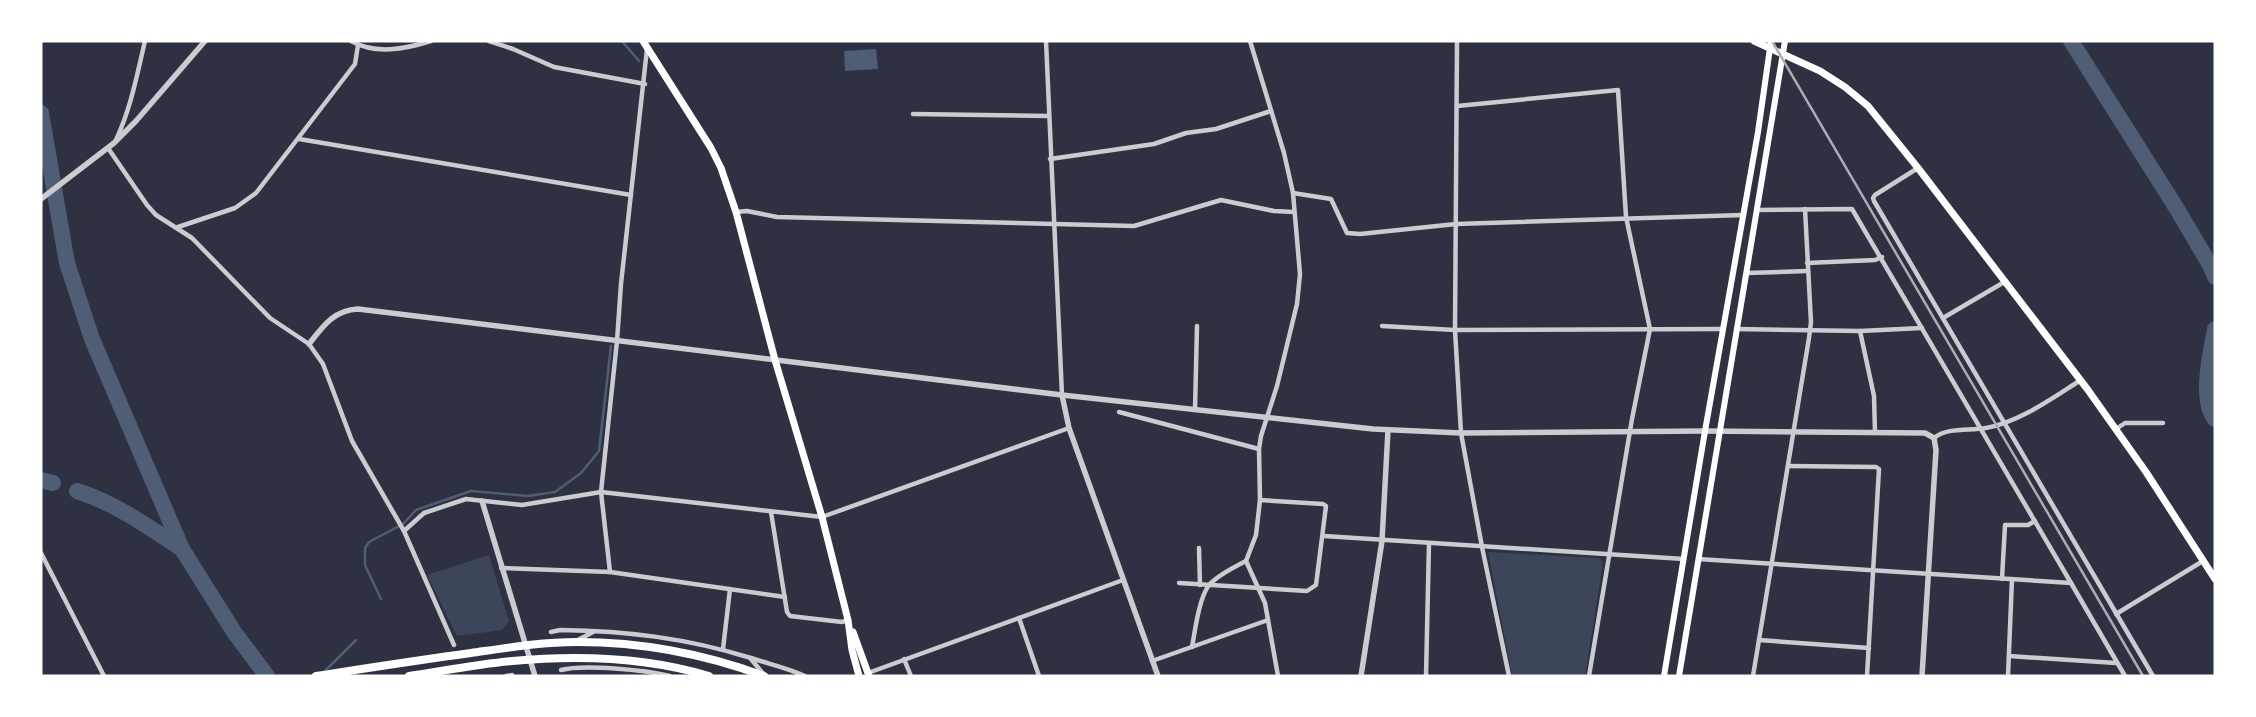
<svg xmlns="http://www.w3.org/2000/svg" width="2256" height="717" font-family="Manrope,sans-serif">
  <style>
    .green { fill: #3c4559 }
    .water { fill: #4f5d75 }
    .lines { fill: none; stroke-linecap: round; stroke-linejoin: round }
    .stream { stroke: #4f5d75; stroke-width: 2.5 }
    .river { stroke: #4f5d75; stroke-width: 16 }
    .minor { stroke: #caccd0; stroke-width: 4.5 }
    .tertiary { stroke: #caccd0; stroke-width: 5.5 }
    .secondary { stroke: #fff; stroke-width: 6 }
    .primary { stroke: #fff; stroke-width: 7 }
    .trunk { stroke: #fff; stroke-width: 8 }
    .rail { stroke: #abadb3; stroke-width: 2.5 }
  </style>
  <rect width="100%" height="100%" fill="#2d3142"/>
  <g class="green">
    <polygon points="1488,552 1600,558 1603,563 1585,676 1512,676"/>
    <polygon points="489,555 509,621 502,630 457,636 427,575"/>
  </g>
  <polygon class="water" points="876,49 878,69 845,71 844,51"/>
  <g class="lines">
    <g class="stream">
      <polyline points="622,41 639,61"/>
      <polyline points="381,599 365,565 365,548 369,542 403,524 416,510 471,491 528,496 555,492 581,473 599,451 611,346"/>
      <polyline points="324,672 356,640"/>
    </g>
    <g class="river">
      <polyline points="2071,41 2177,209 2210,265 2215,277"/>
      <polyline points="41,113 67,263 92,339 182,549 234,632 267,676"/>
      <path d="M2215,329C2211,353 2199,399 2215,419"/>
      <polyline points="41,480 53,483"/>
      <path d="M77,491C115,503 149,527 182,549"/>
    </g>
    <g class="minor">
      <path d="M351,41C376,55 405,49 431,41"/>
      <polyline points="489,41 513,49 554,67 645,84"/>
      <polyline points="1046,41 1062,395"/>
      <polyline points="1250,41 1284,153 1293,193 1300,274 1297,304 1277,386 1261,436 1259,449 1260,500 1256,535 1246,561 1265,603 1278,676"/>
      <polyline points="1457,41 1455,330 1461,433 1482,547 1509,676"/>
      <polyline points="1457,106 1618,90 1626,217 1650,329 1632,419 1589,676"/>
      <polyline points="913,114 1049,116"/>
      <polyline points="299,139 631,195"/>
      <path d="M116,140C131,108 137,75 145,41"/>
      <polyline points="108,148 147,205 156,215 192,238 270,318 309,344 323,364 352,441 404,531 454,645"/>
      <polyline points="1050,159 1154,144 1186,133 1216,129 1271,111"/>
      <polyline points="1918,168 1875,195 1873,198 1874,201 2153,676"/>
      <polyline points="1293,193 1331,199 1347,233 1360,234 1456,224 1743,215"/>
      <polyline points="1757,210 1852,209 2071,583"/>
      <polyline points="736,212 747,211 777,217 1134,226 1221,200 1274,211 1294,212"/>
      <polyline points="178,227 235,208 256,193 355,64 358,45"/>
      <polyline points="1807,263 1875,260 1882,257"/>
      <polyline points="1746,273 1808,271"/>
      <polyline points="1943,318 2006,281"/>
      <polyline points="1382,326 1455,330 1722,329"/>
      <polyline points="1736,329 1860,331 1922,328"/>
      <polyline points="1860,331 1874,396 1875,432"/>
      <polyline points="1195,410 1197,326"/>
      <polyline points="1119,412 1259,449"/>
      <polyline points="2116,429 2125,423 2163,423"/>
      <path d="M1934,438C1947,427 1969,431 1986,428C2020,422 2052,398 2081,380"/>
      <polyline points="1788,466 1876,467 1879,469 1867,676"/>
      <polyline points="771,512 787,612 790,616 842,622 848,620"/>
      <polyline points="404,531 424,513 466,499 522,505 601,492 822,517 1069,428"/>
      <polyline points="1324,536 1684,559"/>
      <polyline points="1199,548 1200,585"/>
      <polyline points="41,553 104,676"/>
      <polyline points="1698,559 2071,583 2125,676"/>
      <polyline points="501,568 610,572 785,597"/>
      <polyline points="610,572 601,492 617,341 621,284 647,49"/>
      <polyline points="2002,579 2005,525 2028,525 2035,521"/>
      <polyline points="1179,583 1307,591 1316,585 1326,506 1323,504 1260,500"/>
      <polyline points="2116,614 2203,561"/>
      <polyline points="1019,618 1039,676"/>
      <path d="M551,632L560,630C628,631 686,638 751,658C769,664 788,668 805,676"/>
      <polyline points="1759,640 1869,648"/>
      <polyline points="576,641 593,632"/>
      <path d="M1192,647C1195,631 1199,598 1209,585C1218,575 1234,567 1246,561"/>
      <polyline points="723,649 730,589"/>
      <polyline points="2009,656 2116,663"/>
      <polyline points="751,659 765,676"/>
      <polyline points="904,659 911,676"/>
      <polyline points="1152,661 1268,620"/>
      <path d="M561,670C584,664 645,670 670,676"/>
      <polyline points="868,673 1123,580"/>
      <polyline points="506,676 512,675"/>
      <polyline points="1426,676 1429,543"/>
      <polyline points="1753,676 1809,338 1811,322 1805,209"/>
      <polyline points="2008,676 2012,579"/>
    </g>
    <g class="tertiary">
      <polyline points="41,199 114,143 136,121 205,41"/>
      <path d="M309,344C323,326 334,310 358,309L1062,395L1373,429L1461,433L1705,431L1925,433L1934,438L1936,450L1922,676"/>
      <polyline points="1062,395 1069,428 1158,676"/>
      <polyline points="482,501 535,676"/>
      <polyline points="1361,676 1382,541 1388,430"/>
    </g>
    <g class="secondary">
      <polyline points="1664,676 1705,431 1758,132 1771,41"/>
      <polyline points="1679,676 1785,41"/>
    </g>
    <g class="primary">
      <polyline points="643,41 711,148 721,168 736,212 775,360 822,517 848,620 852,650 859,676"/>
      <polyline points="1754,41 1820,71 1845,87 1868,106 1918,168 2088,390 2146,472 2215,579"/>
      <polyline points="853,632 869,676"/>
    </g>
    <g class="trunk">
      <path d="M316,676C368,668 419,660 471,653C506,648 542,642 577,642C640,642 705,654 764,676"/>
      <path d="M409,676C443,671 477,664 512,661C577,655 646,657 709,676"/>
    </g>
    <polyline class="rail" points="1772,41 2143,676"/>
  </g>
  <rect width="2256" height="717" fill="none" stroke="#ffffff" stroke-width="85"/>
</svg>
